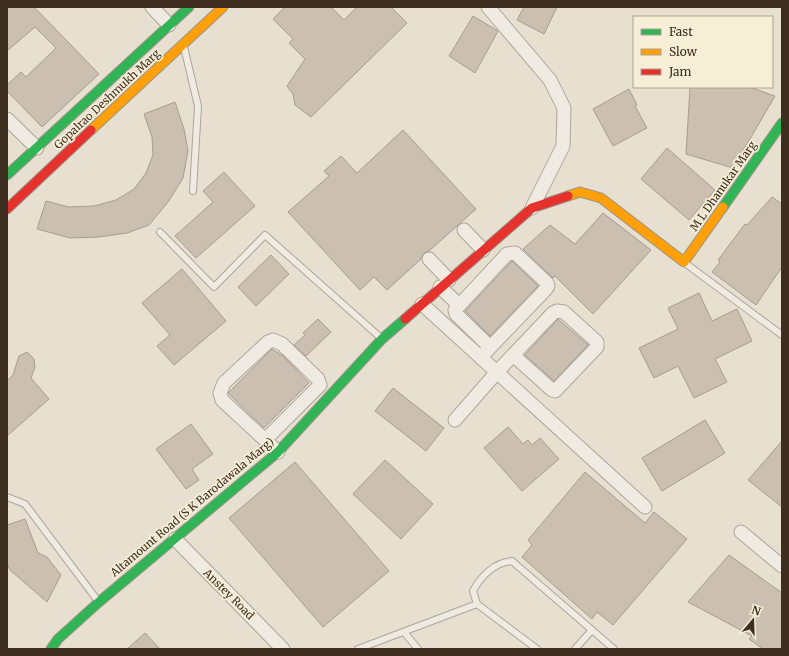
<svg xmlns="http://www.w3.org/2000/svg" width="789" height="656" font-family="Merriweather,serif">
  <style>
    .building { fill: #cbbfb2; stroke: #a89c90 }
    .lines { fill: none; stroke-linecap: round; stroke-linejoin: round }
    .lane-casing { stroke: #ada599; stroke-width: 8 }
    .street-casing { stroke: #ada599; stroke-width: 15 }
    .fast-casing { stroke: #9c958a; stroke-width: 11 }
    .slow-casing { stroke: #9c958a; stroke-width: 11 }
    .jam-casing { stroke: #9c958a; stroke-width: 11 }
    .lane { stroke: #efebe3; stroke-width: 6 }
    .street { stroke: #efebe3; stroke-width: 13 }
    .fast { stroke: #30b455; stroke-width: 9 }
    .slow { stroke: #ff9f0a; stroke-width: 9 }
    .jam { stroke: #e5322d; stroke-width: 9 }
    .labels { text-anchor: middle; stroke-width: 3.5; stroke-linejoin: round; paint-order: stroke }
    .street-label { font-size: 11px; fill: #3d2e20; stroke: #f7eed8 }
  </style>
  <rect width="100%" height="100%" fill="#e7e0d1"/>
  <g class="building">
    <polygon points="7,7 34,7 99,74 42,127 7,91 7,85 21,72 26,77 56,48 35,27 7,51"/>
    <polygon points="285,7 331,7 344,20 357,7 391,7 407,23 311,117 295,105 293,94 287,86 305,59 289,43 293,39 273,19"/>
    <polygon points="524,7 557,7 544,34 517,20"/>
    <polygon points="473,16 498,31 475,73 449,56"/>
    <polygon points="690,87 749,87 775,96 733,168 686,154"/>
    <polygon points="629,89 637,105 635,106 647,128 613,146 593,109"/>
    <polygon points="175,102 184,129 188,151 183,178 168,202 149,225 127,233 99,237 70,238 37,229 46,201 69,207 94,206 116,200 134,189 146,173 153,155 152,137 144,114"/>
    <polygon points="403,130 476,209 429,251 424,253 421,259 387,290 374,277 360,290 288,212 329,176 324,171 341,156 357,173"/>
    <polygon points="667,148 715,190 689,220 641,179"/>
    <polygon points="224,172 255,206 196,258 175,236 213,202 203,191"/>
    <polygon points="772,197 782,204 782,267 756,305 712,272 720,262 718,260 745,224 747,225"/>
    <polygon points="603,213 651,250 593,314 555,276 553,278 523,249 550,225 575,244"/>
    <polygon points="271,255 289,274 256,306 238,287"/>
    <polygon points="512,261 538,286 490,336 465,311"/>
    <polygon points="182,269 226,321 174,365 157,346 170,335 142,303"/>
    <polygon points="699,293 712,321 737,309 752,341 715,359 727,382 694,398 678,366 654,378 639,348 678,329 668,308"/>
    <polygon points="318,319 331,332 306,356 294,345 305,335 303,333"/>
    <polygon points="558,319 588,345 554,381 525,355"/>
    <polygon points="272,349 283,356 309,383 264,428 228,393"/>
    <polygon points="27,352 34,359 35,367 31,378 49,399 7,436 7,381 13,375 19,356"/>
    <polygon points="393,388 444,428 426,451 375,411"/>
    <polygon points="705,420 725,453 662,491 642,458"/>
    <polygon points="191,424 213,454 192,469 199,480 186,489 156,449"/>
    <polygon points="508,427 523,444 528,440 532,445 540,438 559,459 522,491 484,448"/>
    <polygon points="782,441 782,507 748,480"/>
    <polygon points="385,460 433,504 401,539 353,494"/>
    <polygon points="295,462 389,571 323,627 229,518"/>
    <polygon points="585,472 645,523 654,512 687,539 613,625 597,612 592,619 522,557 532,545 528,540"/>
    <polygon points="25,519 38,553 47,557 61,575 47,602 10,570 7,564 7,525"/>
    <polygon points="729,555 782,593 782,649 763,649 749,639 752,636 688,602"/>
    <polygon points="145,633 160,649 127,649"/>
  </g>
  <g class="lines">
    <defs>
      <g id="lane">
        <polyline points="184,47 198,106 193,191"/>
        <polyline points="160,232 214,287 265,235 381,338"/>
        <polyline points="685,263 782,335"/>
        <polyline points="7,497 25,504 98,601"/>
        <polyline points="477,604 537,649"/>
        <polyline points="404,632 418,649"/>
        <path d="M358,649L477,604L473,591C481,576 495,562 512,561L614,649"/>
        <polyline points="575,649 592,630"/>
      </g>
      <g id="street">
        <polyline points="152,7 169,25"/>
        <polyline points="488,7 550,80 564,108 563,146 532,208"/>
        <polyline points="7,119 37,148"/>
        <polyline points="464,230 483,250"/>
        <polyline points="429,259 449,280"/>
        <polyline points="440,287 459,305"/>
        <polyline points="422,304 645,507"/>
        <polyline points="481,357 546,289 548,286 547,283 515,253 507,254 455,310 456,314 490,347"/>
        <polyline points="455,420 497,372 553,313 557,311 564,312 597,342 597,347 555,391 552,390 513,355"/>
        <polyline points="265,440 320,385 318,379 282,344 273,340 268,342 224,383 220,393 222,400 278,452"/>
        <polyline points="741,532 782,566"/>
        <polyline points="175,539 283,649"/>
      </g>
      <g id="fast">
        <polyline points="7,175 189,7"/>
        <polyline points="723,207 782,123"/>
        <polyline points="51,649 58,639 99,602 278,452 382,339 405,319"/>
      </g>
      <g id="slow">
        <polyline points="91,130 223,7"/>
        <polyline points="568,196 580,192 601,198 684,262 723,207"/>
      </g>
      <g id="jam">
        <polyline points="7,209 91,130"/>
        <polyline points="405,319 532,208 568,196"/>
      </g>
    </defs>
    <use href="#lane" class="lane-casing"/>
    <use href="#street" class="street-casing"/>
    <use href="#fast" class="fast-casing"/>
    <use href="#slow" class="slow-casing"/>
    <use href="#jam" class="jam-casing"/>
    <use href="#lane" class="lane"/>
    <use href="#street" class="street"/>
    <use href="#fast" class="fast"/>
    <use href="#slow" class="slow"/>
    <use href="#jam" class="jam"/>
  </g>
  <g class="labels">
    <g class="street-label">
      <text transform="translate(107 99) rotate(-43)" y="4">Gopalrao Deshmukh Marg</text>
      <text transform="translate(723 186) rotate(-55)" y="4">M L Dhanukar Marg</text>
      <text transform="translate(192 507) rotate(-40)" y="4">Altamount Road (S K Barodawala Marg)</text>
      <text transform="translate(229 594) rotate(45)" y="4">Anstey Road</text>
    </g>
  </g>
  <rect width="789" height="656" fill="none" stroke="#3d2e20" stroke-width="16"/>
  <rect x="633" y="16" width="140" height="72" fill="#f7eed8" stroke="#ada18e"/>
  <rect x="641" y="29" width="20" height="6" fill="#30b455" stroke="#ada18e"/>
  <text x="669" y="36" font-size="12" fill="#3d2e20">Fast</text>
  <rect x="641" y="49" width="20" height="6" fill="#ff9f0a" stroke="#ada18e"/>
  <text x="669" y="56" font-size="12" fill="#3d2e20">Slow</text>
  <rect x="641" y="69" width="20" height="6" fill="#e5322d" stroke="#ada18e"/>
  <text x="669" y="76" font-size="12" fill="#3d2e20">Jam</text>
  <g transform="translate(753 620) rotate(19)" stroke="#f7eed8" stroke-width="3" paint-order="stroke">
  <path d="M0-3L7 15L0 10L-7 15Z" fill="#3d2e20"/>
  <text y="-6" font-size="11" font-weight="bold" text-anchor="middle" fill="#3d2e20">N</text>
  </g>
</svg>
